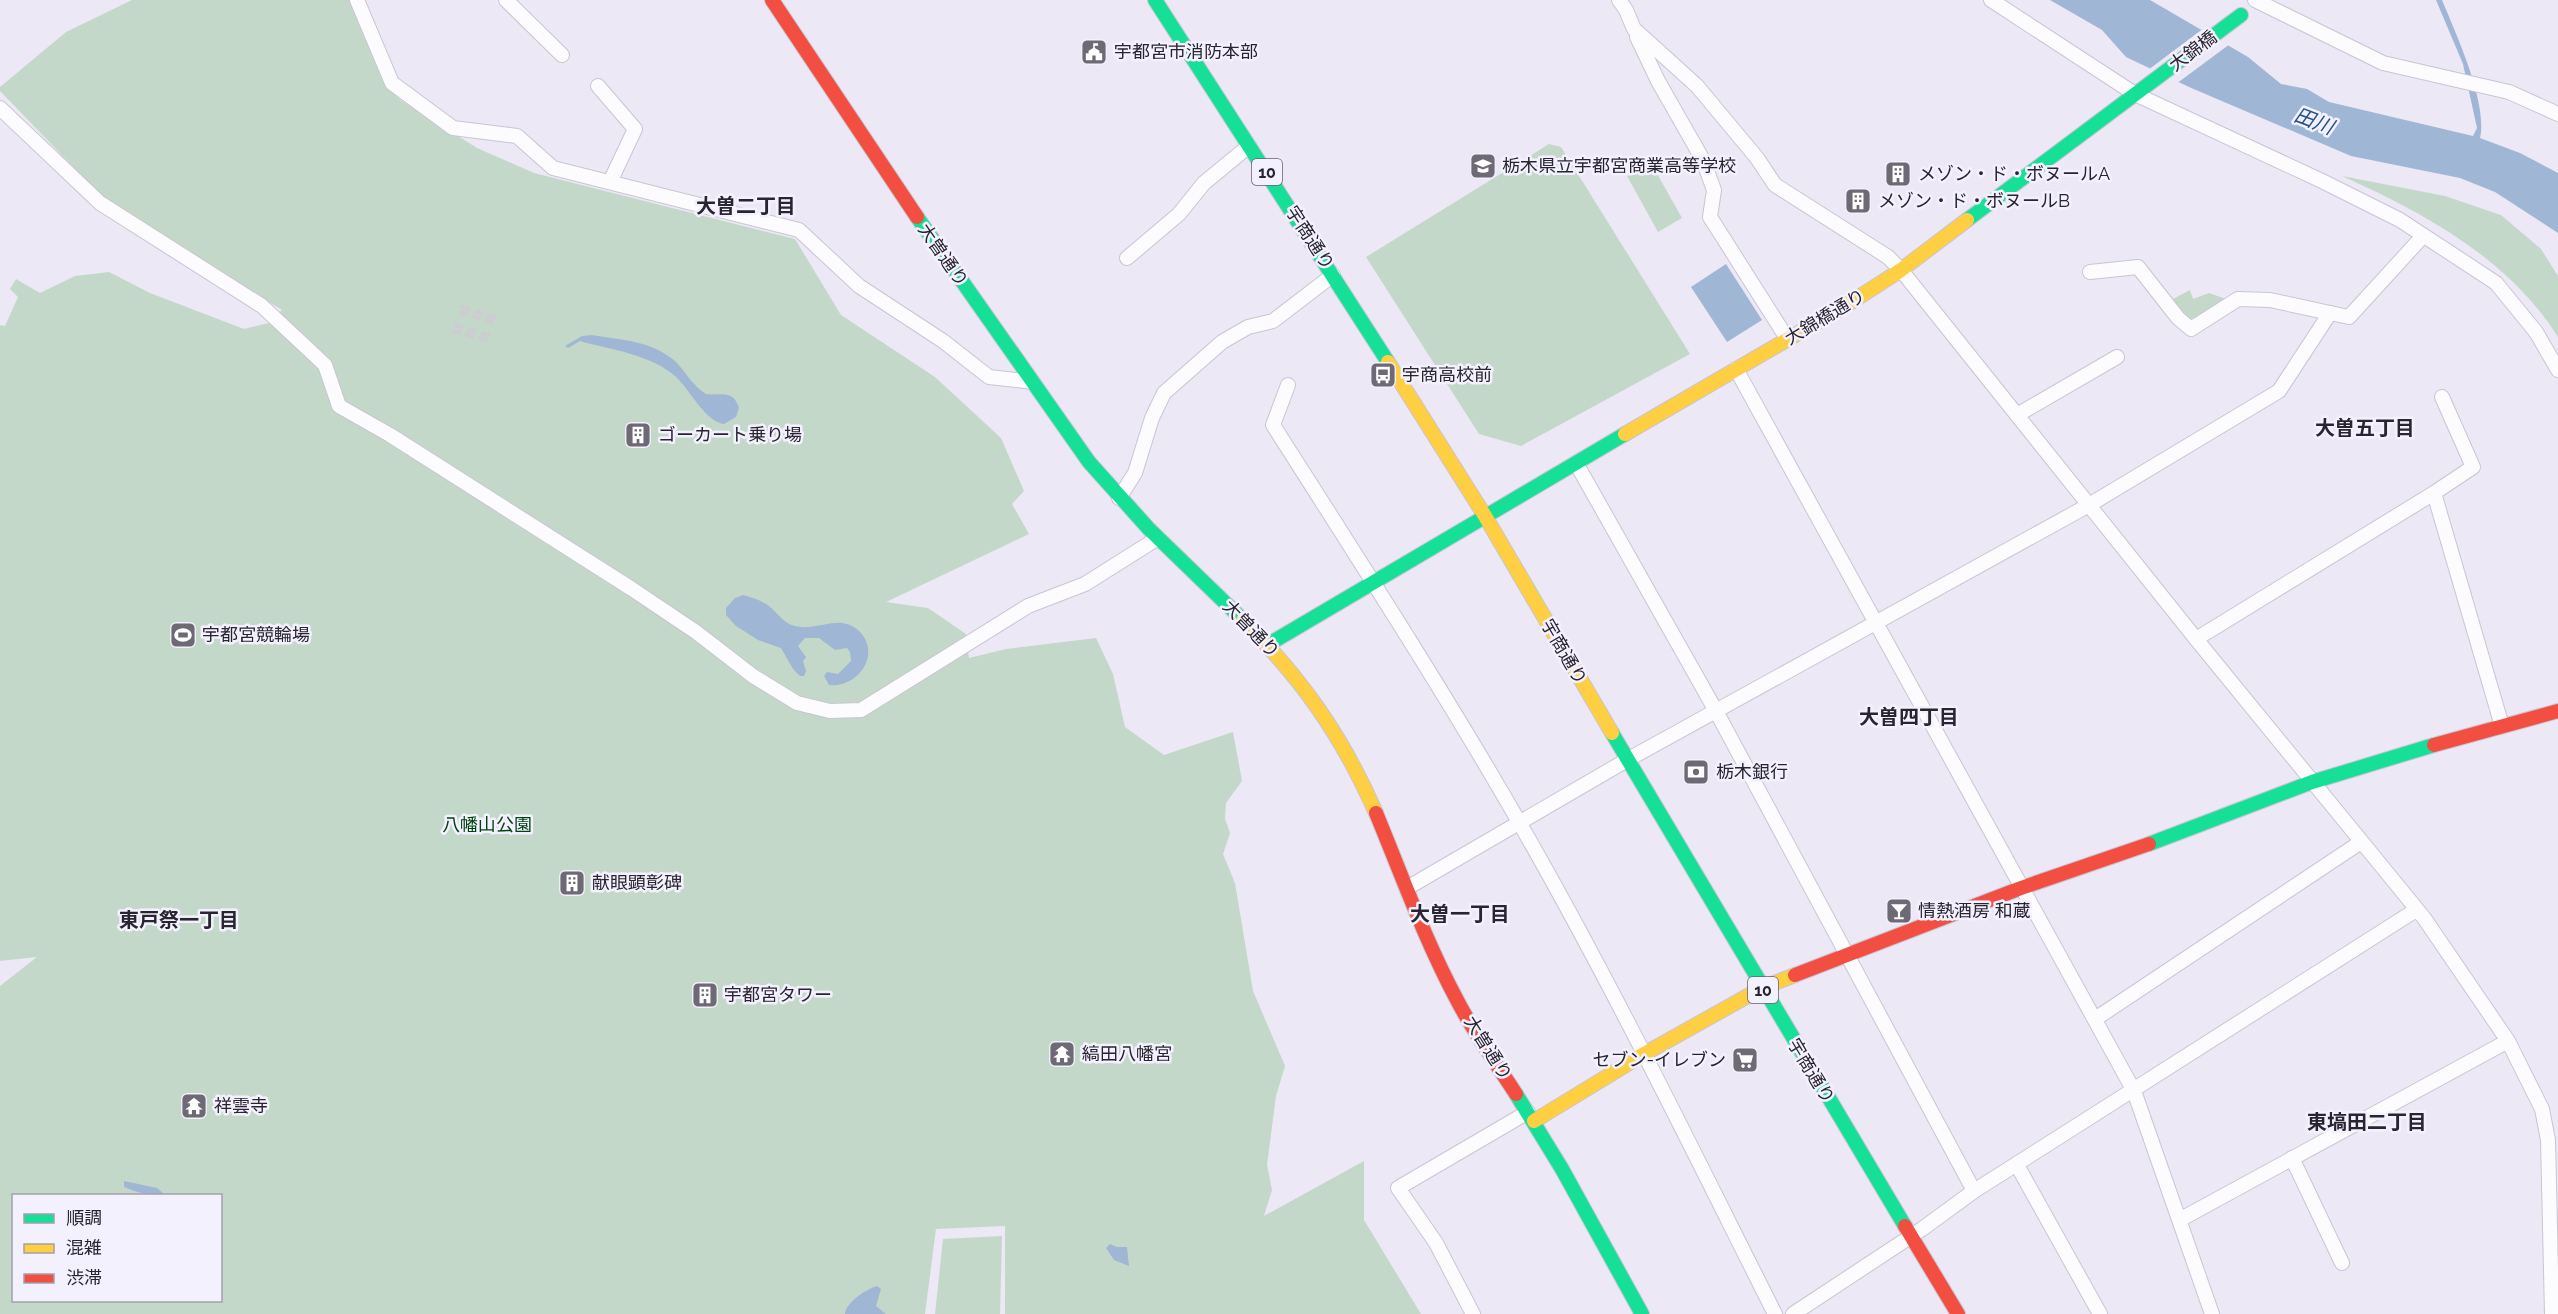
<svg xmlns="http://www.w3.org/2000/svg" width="2558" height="1314" font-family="Raleway,'Noto Sans JP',sans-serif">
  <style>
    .green { fill: #c4d8ca; fill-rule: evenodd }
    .water { fill: #a0b6d5 }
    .pier { fill: #ece8f5 }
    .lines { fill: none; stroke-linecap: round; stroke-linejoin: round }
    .street-casing { stroke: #c9c5d1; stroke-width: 16 }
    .fast-casing { stroke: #c9c5d1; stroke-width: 16 }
    .slow-casing { stroke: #c9c5d1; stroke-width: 16 }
    .jam-casing { stroke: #c9c5d1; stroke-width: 16 }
    .street { stroke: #fcfcfe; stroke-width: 14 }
    .fast { stroke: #16e098; stroke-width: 14 }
    .slow { stroke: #ffcf43; stroke-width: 14 }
    .jam { stroke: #f24e42; stroke-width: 14 }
    .rail { stroke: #cdccd0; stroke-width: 4.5; stroke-dasharray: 9 4.5; stroke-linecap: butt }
    .labels { text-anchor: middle; stroke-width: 5; stroke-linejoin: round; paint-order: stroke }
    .shield { fill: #f4f1fe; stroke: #65626e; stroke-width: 1.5 }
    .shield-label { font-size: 16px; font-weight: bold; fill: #282530 }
    .street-label { font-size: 18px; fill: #282530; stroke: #f4f1fe }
    .poi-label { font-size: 18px; fill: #282530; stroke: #f4f1fe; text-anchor: start }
    .park-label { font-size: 18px; fill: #00410f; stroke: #f4f1fe }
    .water-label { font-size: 20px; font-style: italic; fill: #265487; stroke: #f4f1fe }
    .neighbourhood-label { font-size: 20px; font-weight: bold; fill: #282530; stroke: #f4f1fe }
  </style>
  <rect width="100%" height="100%" fill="#ece8f5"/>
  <g class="green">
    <path d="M132,0H362L381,47L396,96L402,101L477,148L534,173L795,239L841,315L935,377L1001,438L1024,491L1012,504L1029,534L886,602L928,608L966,634L969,658L1006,649L1096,638L1113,674L1125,727L1164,755L1233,732L1242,781L1226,803L1225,819L1230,833L1223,854L1235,883L1253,991L1285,1066L1276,1096L1267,1165L1272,1190L1264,1216L1364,1161V1220L1421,1314H1005V1226L936,1229L925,1314H0V986L37,957L0,961V325L5,326L18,297L10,289L16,279L40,293L75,276L109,272L150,293L244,329L269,323L282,310L107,202L0,91V87L66,32ZM14,1196H220V1300H14Z"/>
    <polygon points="1549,144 1561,147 1690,354 1521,446 1479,434 1366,257"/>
    <polygon points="1651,163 1682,218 1658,232 1627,176"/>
    <path d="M2342,176L2445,196L2501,215L2541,249L2558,276V337C2508,258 2424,213 2342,176Z"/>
    <polygon points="2190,290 2193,299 2209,293 2226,299 2199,317 2189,319 2179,314 2171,300"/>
    <polygon points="1002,1236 1000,1314 935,1314 943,1239"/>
  </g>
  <g class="water">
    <path d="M2050,0H2150L2248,57L2281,84L2307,89L2329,102L2473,136L2477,128L2463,64L2436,0H2442C2456,34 2488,103 2480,138L2520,153L2558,173V233L2495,192L2460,178L2351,156L2189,87L2126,57L2102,30Z"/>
    <polygon points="1726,264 1762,320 1727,342 1691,287"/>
    <path d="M592,335C622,340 654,341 677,363C687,374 693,386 706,394C721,396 733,389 739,408L736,417L724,424C705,422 689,388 675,376C649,354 612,350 580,341L568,348L565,346L582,336Z"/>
    <path d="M743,595C752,597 762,601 769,606C777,612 784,624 795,626C818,632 841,611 861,633C881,657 856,688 829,685L824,676L827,672L838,674L851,661L850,652L847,648L835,650L819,638H805L798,646L806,657L803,661L806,671L804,676H800L793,669L781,648L758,640L736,626L726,615V608L735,598Z"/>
    <path d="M124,1181L157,1188L165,1195C151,1196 138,1193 124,1187Z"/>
    <polygon points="1110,1244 1117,1247 1127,1247 1129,1266 1114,1260 1106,1248"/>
    <path d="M877,1286L881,1289L876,1306L886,1314H845C846,1302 865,1290 877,1286Z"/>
  </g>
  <polygon class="pier" points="2204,28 2230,44 2176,84 2148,70"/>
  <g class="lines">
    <defs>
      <g id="street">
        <polyline points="357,0 392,83 453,128 517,136 553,168 799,230 859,286 943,341 989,377 1033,382"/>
        <polyline points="506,0 562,55"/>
        <polyline points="1619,0 1626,10 1634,29 1697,86 1757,158 1775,185 1888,257 1901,270 2196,639 2424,918 2508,1041 2542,1109 2548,1140 2552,1314"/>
        <polyline points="1991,0 2135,94 2322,181 2400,220 2496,283 2536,332 2558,370"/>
        <polyline points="2255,0 2383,63 2509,92 2558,114"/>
        <polyline points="1637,37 1658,81 1703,160 1714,190 1710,217 1788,340"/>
        <polyline points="598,86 635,129 610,182"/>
        <polyline points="0,108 100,203 262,306 325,365 339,406 390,435 632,589 696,632 753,676 797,703 830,711 861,710 1028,606 1085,584 1158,538"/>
        <polyline points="1127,258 1179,214 1204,183 1249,146"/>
        <polyline points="2090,272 2138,267 2178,318 2191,329 2238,299 2270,300 2330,313"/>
        <polyline points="1736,369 2134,1091 2212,1314"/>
        <path d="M1288,385L1273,425C1357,557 1442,688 1519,822C1611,982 1692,1149 1775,1314"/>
        <polyline points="2017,415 2117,357"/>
        <polyline points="1576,463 1716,711 1974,1191"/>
        <polyline points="2434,493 2473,467 2442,397"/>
        <polyline points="1119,498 1135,473 1152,418 1164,393 1222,342 1248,327 1273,321 1333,275"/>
        <polyline points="2196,639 2434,493 2502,726"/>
        <polyline points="1407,888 1627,760 2089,505 2279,391 2330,313 2349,317 2423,236"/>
        <polyline points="2095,1019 2361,842"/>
        <polyline points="2292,1158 2342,1263"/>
        <polyline points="2017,1165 2100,1314"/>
        <polyline points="2181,1219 2508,1041"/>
        <polyline points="1473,1314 1436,1243 1398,1188 1528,1112"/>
        <polyline points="1793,1314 1922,1229 1974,1191 2416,910"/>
      </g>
      <g id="fast">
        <polyline points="1155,0 1388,362"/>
        <polyline points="917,217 1089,462 1149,529 1243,620"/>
        <polyline points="1967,220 2241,15"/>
        <polyline points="1269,644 1625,434"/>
        <polyline points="1612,733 1905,1226"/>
        <polyline points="2149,844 2312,782 2434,745"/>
        <polyline points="1516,1094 1562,1169 1642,1314"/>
      </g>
      <g id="slow">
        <polyline points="1388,362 1485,516 1612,733"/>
        <polyline points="1625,434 1845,306 1901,270 1967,220"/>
        <path d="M1243,620C1303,680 1342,736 1376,813"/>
        <polyline points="1534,1121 1644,1054 1762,988 1795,975"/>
      </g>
      <g id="jam">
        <polyline points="772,0 917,217"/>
        <polyline points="2434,745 2558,711"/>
        <path d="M1376,813C1402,876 1425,940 1457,1000C1474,1033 1496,1063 1516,1094"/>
        <polyline points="1795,975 2021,888 2149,844"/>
        <polyline points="1905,1226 1958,1314"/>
      </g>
    </defs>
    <use href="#street" class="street-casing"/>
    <use href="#fast" class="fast-casing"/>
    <use href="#slow" class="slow-casing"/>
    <use href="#jam" class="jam-casing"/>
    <use href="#street" class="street"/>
    <use href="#fast" class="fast"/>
    <use href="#slow" class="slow"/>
    <use href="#jam" class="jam"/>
    <g class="rail">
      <polygon points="462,307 494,317 496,321 493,322 461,313 459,310"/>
      <polygon points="455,325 488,335 489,339 486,340 454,331 453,328"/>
    </g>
  </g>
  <defs>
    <symbol id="civic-square" viewBox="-11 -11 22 22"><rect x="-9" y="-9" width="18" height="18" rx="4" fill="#6d6975" stroke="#f4f1fe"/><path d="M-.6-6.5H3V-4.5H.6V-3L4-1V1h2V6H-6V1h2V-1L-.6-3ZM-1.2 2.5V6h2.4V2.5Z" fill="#fff"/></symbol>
    <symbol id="school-square" viewBox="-11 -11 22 22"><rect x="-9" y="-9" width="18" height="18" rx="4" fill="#6d6975" stroke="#f4f1fe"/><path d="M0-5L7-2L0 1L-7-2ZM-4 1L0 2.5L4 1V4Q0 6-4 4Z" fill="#fff"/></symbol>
    <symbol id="building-square" viewBox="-11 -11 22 22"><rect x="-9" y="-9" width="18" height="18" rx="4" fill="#6d6975" stroke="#f4f1fe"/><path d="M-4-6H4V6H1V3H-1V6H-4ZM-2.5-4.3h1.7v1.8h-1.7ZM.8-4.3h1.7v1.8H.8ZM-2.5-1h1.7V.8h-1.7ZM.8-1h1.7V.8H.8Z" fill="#fff"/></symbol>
    <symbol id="bus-square" viewBox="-11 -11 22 22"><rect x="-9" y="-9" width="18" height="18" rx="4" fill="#6d6975" stroke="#f4f1fe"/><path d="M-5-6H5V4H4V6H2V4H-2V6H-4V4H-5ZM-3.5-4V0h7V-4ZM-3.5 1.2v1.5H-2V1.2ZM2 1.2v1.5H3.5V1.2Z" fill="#fff"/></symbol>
    <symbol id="stadium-square" viewBox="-11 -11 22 22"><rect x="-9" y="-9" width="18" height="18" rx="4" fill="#6d6975" stroke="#f4f1fe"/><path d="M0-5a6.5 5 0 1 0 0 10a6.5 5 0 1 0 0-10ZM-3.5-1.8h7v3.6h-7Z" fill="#fff"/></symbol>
    <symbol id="bank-square" viewBox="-11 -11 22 22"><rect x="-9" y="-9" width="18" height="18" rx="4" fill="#6d6975" stroke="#f4f1fe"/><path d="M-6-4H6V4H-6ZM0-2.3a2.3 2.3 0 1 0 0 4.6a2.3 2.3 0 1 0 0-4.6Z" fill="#fff"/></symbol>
    <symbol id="bar-square" viewBox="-11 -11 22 22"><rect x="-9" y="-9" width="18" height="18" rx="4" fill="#6d6975" stroke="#f4f1fe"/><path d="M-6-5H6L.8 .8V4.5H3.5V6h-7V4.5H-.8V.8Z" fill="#fff"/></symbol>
    <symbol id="temple-square" viewBox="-11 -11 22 22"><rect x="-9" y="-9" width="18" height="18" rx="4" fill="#6d6975" stroke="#f4f1fe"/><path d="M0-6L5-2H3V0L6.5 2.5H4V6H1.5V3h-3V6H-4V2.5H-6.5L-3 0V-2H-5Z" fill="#fff"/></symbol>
    <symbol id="supermarket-square" viewBox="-11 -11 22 22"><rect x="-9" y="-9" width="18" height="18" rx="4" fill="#6d6975" stroke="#f4f1fe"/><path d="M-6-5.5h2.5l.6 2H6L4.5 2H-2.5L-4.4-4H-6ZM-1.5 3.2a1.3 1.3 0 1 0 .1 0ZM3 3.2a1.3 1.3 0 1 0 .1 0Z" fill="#fff"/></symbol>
  </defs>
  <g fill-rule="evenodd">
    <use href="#civic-square" x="1079" y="37" width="30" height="30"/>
    <use href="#school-square" x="1468" y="151" width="30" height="30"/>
    <use href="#building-square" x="1883" y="159" width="30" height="30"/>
    <use href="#building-square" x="1843" y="186" width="30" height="30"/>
    <use href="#bus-square" x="1368" y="360" width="30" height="30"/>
    <use href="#building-square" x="623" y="420" width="30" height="30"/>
    <use href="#stadium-square" x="168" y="620" width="30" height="30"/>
    <use href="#bank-square" x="1681" y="757" width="30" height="30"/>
    <use href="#building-square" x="557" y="868" width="30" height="30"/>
    <use href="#bar-square" x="1884" y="896" width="30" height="30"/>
    <use href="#building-square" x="690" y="980" width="30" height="30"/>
    <use href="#temple-square" x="1047" y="1039" width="30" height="30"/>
    <use href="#supermarket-square" x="1730" y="1045" width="30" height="30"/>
    <use href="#temple-square" x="179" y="1091" width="30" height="30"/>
  </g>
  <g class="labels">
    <g class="shield">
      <rect x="1252" y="159" width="30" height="26" rx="4.5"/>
      <rect x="1748" y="977" width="30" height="26" rx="4.5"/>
    </g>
    <g class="shield-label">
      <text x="1267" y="178">10</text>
      <text x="1763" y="996">10</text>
    </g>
    <g class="street-label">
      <text transform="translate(2193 51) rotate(-37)" y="6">大錦橋</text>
      <text transform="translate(1310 238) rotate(57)" y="6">宇商通り</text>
      <text transform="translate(943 255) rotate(55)" y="6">大曽通り</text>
      <text transform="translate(1825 317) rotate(-31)" y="6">大錦橋通り</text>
      <text transform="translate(1251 629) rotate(46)" y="6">大曽通り</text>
      <text transform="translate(1564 652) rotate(60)" y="6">宇商通り</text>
      <text transform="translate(1488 1048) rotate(58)" y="6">大曽通り</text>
      <text transform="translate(1811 1071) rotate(59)" y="6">宇商通り</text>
    </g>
    <g class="poi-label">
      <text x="1114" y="58">宇都宮市消防本部</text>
      <text x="1502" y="172">栃木県立宇都宮商業高等学校</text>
      <text x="1918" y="180">メゾン・ド・ボヌールA</text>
      <text x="1878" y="207">メゾン・ド・ボヌールB</text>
      <text x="1402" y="381">宇商高校前</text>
      <text x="658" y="441">ゴーカート乗り場</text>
      <text x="202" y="641">宇都宮競輪場</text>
      <text x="1716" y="778">栃木銀行</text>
      <text x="592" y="889">献眼顕彰碑</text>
      <text x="1918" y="917">情熱酒房 和蔵</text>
      <text x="724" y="1001">宇都宮タワー</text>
      <text x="1082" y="1060">縞田八幡宮</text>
      <text x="1726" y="1066" text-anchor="end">セブン-イレブン</text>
      <text x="214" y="1112">祥雲寺</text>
    </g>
    <g class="park-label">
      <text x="487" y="831">八幡山公園</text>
    </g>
    <g class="water-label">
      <text transform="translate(2314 121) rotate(21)" y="7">田川</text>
    </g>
    <g class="neighbourhood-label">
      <text x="746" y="213">大曽二丁目</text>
      <text x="2365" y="435">大曽五丁目</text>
      <text x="1909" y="724">大曽四丁目</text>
      <text x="1460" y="921">大曽一丁目</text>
      <text x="179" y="927">東戸祭一丁目</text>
      <text x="2367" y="1129">東塙田二丁目</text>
    </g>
  </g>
  <rect x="12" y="1194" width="210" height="108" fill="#f4f1fe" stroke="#a29fac" stroke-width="1.5"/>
  <rect x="24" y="1214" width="30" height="9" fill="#16e098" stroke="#a29fac" stroke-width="1.5"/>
  <text x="66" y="1224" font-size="18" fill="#282530">順調</text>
  <rect x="24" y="1244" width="30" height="9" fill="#ffcf43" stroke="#a29fac" stroke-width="1.5"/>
  <text x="66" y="1254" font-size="18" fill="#282530">混雑</text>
  <rect x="24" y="1274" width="30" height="9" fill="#f24e42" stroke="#a29fac" stroke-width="1.5"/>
  <text x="66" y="1284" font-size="18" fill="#282530">渋滞</text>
</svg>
